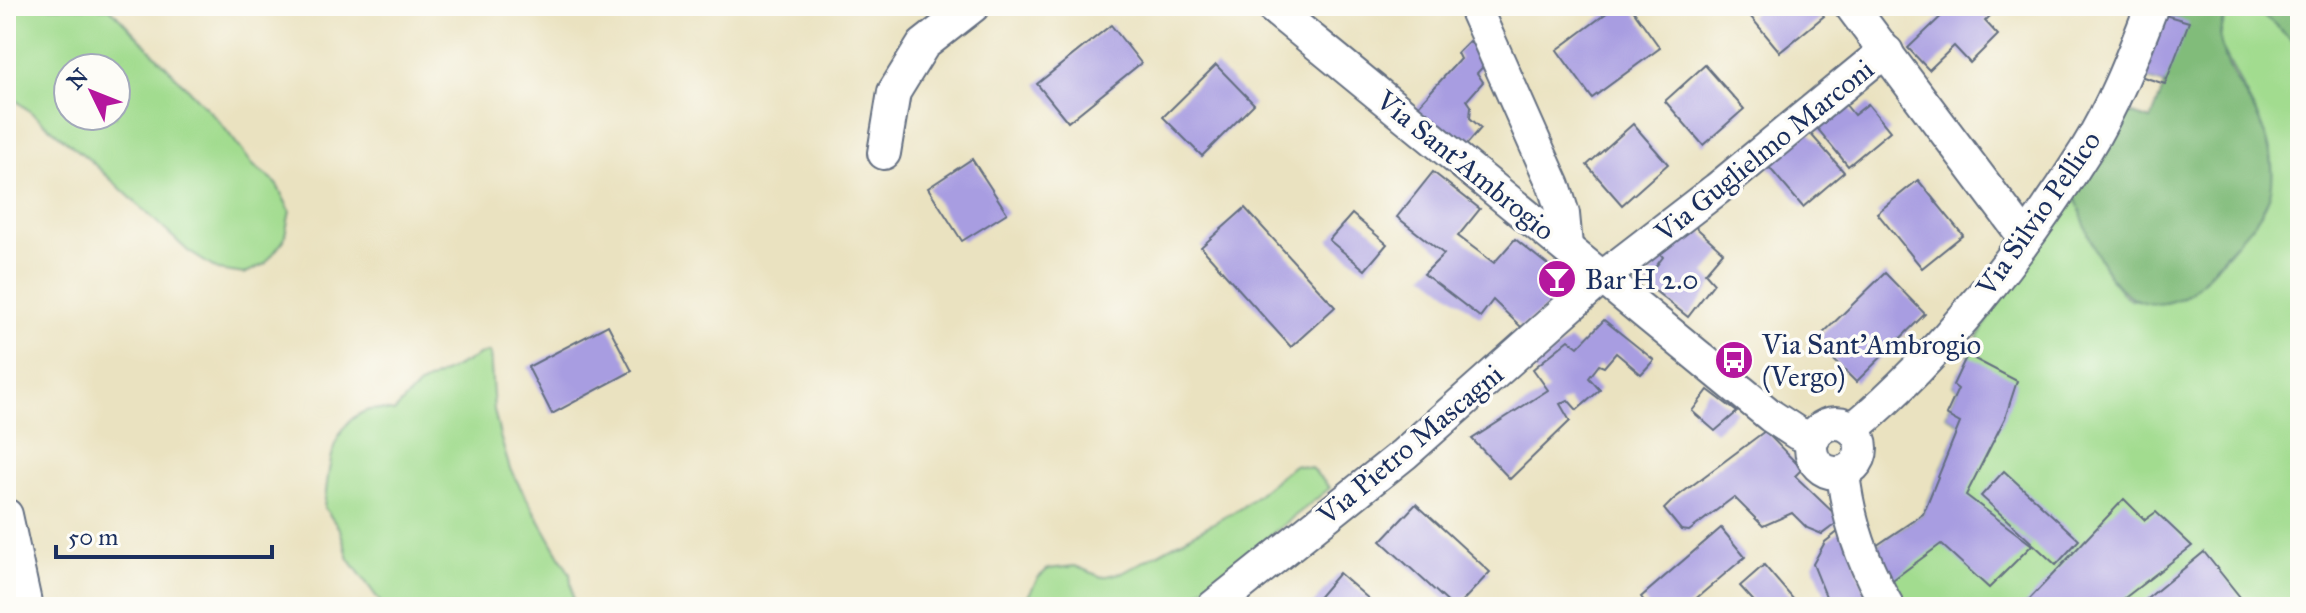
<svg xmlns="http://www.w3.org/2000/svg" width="2306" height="613" font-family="'IM FELL Great Primer',serif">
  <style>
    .green { fill: #a2dc8f; stroke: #5e8676; stroke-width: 2; fill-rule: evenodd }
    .forest { fill: #81bc7a; stroke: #4e766c; stroke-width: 2 }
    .building { fill: #a89de1 }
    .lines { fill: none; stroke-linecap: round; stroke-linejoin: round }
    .minor-casing { stroke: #636e80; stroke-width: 36 }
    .minor { stroke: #fff; stroke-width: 32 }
    .labels { text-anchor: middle; stroke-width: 7; stroke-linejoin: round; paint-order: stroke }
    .street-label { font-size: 28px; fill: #1b2f5e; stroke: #fdfcf7 }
    .poi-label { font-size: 28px; fill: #1b2f5e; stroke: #fdfcf7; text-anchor: start }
  </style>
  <rect width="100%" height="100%" fill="#fdfcf7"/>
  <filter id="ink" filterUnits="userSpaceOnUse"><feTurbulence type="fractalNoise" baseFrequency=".0125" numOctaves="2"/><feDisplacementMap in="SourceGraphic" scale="16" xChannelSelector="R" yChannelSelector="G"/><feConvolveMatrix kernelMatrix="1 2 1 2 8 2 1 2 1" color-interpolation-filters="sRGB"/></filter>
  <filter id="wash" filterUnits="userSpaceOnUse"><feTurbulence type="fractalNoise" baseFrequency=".006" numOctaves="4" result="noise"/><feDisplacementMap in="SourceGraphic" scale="32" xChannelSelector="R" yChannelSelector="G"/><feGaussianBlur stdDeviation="1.8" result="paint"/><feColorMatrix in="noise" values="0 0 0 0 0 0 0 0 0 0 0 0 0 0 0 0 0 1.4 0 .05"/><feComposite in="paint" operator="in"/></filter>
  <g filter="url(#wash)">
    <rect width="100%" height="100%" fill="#eae2c0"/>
    <g class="green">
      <path d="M6,6L110,8L219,121L254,166L276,183L290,211L284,240L265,264L244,274L218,270L188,251L91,161L6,92ZM68,68H116V116H68Z"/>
      <path d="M2234,6C2261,6 2281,30 2300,48V607H1895L1870,550L1923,514L1960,424L1946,415L1958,389L1953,385L2000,296L2072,187C2080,211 2107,290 2131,299C2136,300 2175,300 2180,299C2197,293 2255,223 2265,204C2272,192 2273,177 2272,163C2272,133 2232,72 2219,41L2226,13Z"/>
      <path d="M490,352L494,410L500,436L510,469L570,574L574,607H384L349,559L340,530L324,507C329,473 329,422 369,410C376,408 387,411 394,412L418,386L481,354Z"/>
      <polygon points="1294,465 1311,468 1330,488 1180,607 1022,607 1038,578 1048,569 1075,566 1102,577 1124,572 1241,508"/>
    </g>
    <g class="forest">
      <path d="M2172,6H2234C2199,37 2240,83 2256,114C2267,136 2276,165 2271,190C2266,215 2239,240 2222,258C2210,272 2195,292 2178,299C2112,326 2088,233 2072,187L2126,112L2151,120L2165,84L2140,76L2161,14L2169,16Z"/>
      <polygon points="2250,6 2300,6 2300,48 2273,23"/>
    </g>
    <g id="blocks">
      <g class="building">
        <polygon points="1616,6 1630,6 1660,48 1592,98 1557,50"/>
        <polygon points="1763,6 1816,6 1824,16 1780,52 1750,16"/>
        <polygon points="1952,6 1994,6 1997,9 1985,21 1998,35 1970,63 1954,46 1929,70 1908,48"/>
        <polygon points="2161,14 2189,22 2165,84 2140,76"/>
        <polygon points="1111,25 1141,63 1068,122 1037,84"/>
        <polygon points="1469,41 1489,60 1477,73 1483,82 1467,100 1471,106 1470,118 1481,128 1461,151 1415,109 1460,59 1457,53"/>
        <polygon points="1216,65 1254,104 1202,156 1163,117"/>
        <polygon points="1705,65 1744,109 1703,145 1665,101"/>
        <polygon points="1842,100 1854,115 1868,104 1890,131 1848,166 1813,123"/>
        <polygon points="1633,124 1668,164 1622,205 1587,165"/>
        <polygon points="1809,132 1844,172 1803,207 1768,166"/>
        <polygon points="972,159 1007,213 962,241 928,188"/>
        <polygon points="1433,172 1480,209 1458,236 1494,263 1515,239 1574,286 1521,327 1493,300 1480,317 1424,274 1444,254 1397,217"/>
        <polygon points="1918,180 1963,235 1922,268 1877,213"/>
        <polygon points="1245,208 1335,307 1291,347 1201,247"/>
        <polygon points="1352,214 1387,244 1365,270 1329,240"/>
        <polygon points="1689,221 1723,252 1705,273 1714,283 1688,317 1644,282 1663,257 1655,248"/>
        <polygon points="1885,273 1925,314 1856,382 1815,341"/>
        <polygon points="1604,320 1654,360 1641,374 1616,353 1604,367 1599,365 1589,378 1600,390 1577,410 1568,400 1560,404 1570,421 1510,479 1472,439 1548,390 1533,369 1569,340 1578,347"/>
        <polygon points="608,325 632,371 552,414 528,367"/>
        <polygon points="1967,355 2017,381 2005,418 1966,495 2032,545 1989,588 1941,544 1890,582 1870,550 1923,514 1960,423 1946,415 1958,389 1953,385"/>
        <polygon points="1708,390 1737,412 1715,431 1692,411"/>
        <polygon points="1765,431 1802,469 1795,476 1841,520 1822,534 1807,528 1792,513 1763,526 1734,497 1689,531 1681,530 1664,509 1674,499"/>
        <polygon points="2004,471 2079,540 2056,565 1981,496"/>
        <polygon points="2124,499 2145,520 2156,512 2192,546 2113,607 2022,607"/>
        <polygon points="1416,504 1490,572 1457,607 1453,607 1381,541"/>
        <polygon points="1844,527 1869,607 1825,607 1829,604 1813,564 1825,542"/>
        <polygon points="1721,528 1745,557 1686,607 1649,607 1641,597"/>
        <polygon points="2204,552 2244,602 2238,607 2137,607"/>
        <polygon points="1764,565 1800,607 1759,607 1740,586"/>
        <polygon points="1339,573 1378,607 1310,607"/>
      </g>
    </g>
  </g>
  <g filter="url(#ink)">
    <use href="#blocks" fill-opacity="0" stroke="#636e80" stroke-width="2"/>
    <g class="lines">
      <defs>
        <g id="minor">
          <polyline points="1271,6 1771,416 1797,433 1813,439"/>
          <polyline points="1474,6 1554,186 1563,214 1566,246"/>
          <polyline points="1851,6 2025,238"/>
          <polyline points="884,153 894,92 923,45 973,6"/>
          <circle cx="1836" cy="448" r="25"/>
          <path d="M1853,429C1943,354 2024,249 2086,150C2114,105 2133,55 2152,6"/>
          <path d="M1843,473C1848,520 1864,566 1888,607"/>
          <polyline points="6,515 26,607"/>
          <polyline points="1213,607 1404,454 1603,277 1717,189 1869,64 1887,52"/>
        </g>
      </defs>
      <use href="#minor" class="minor-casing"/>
      <use href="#minor" class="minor"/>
    </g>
  </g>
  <defs>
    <symbol id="bar-disc" viewBox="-11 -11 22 22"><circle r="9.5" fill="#b5179e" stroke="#fdfcf7"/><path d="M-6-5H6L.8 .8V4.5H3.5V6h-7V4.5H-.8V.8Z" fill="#fff"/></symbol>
    <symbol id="bus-disc" viewBox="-11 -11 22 22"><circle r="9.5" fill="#b5179e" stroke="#fdfcf7"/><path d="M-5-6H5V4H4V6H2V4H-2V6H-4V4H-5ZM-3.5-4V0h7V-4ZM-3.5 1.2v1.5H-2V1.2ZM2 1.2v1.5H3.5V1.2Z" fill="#fff"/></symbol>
  </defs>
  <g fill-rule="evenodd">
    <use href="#bar-disc" x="1535" y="257" width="44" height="44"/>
    <use href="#bus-disc" x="1712" y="338" width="44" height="44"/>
  </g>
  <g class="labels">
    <g class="street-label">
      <text transform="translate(1764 150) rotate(-39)" y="10">Via Guglielmo Marconi</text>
      <text transform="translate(1466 165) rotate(39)" y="10">Via Sant'Ambrogio</text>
      <text transform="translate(2038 213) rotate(-55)" y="10">Via Silvio Pellico</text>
      <text transform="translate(1410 444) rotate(-40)" y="10">Via Pietro Mascagni</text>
    </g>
    <g class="poi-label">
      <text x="1585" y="289">Bar H 2.0</text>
      <text x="1762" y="354">Via Sant'Ambrogio<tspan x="1762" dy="32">(Vergo)</tspan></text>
    </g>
  </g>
  <rect width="2306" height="613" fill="none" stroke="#fdfcf7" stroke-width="32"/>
  <g transform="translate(92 92) rotate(313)"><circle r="38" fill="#fdfcf7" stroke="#a3aaba" stroke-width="2"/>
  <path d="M0-6L14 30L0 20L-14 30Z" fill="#b5179e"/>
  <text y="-12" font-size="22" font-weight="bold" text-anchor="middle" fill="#1b2f5e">N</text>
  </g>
  <path d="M56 545v12h216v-12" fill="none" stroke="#1b2f5e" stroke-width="4"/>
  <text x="68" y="545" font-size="24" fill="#1b2f5e" stroke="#fdfcf7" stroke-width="6" paint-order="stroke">50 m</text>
</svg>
